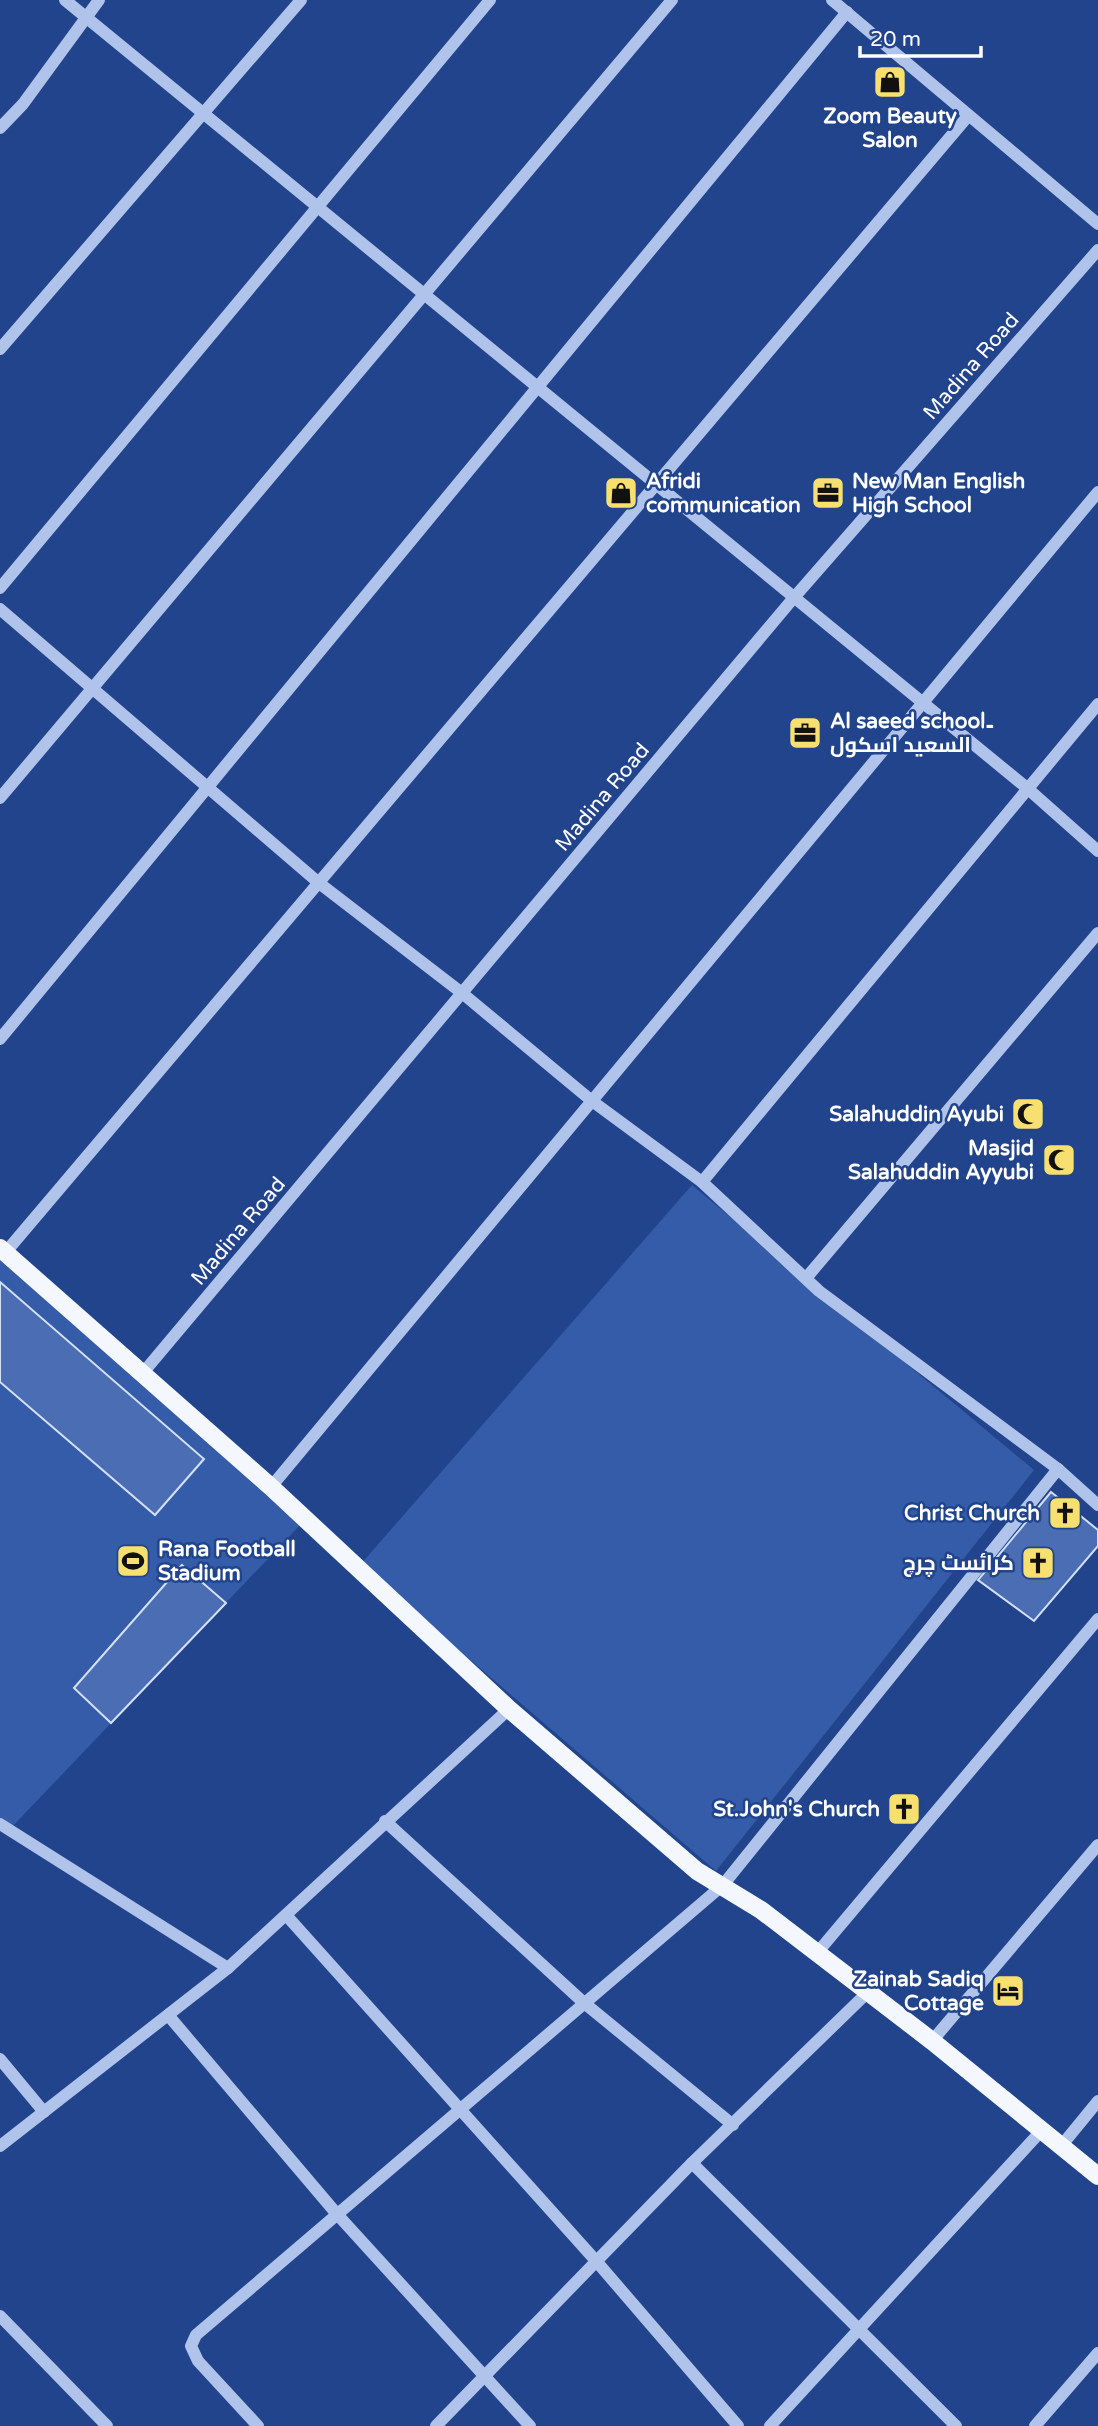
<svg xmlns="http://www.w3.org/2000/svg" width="1098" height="2426" font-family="'Varela Round',Cairo,sans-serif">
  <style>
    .green { fill: #355ca9 }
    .building { fill: #4a6db3; stroke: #d4e0f8; stroke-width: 2 }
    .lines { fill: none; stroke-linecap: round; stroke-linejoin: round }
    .minor { stroke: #afc3eb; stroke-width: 12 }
    .major { stroke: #f4f7fe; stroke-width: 18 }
    .labels { text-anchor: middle; stroke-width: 5; stroke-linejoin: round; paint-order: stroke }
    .poi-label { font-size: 21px; font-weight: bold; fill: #fff; stroke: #21448c; text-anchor: end }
    .street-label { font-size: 21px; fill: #fff; stroke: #21448c }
  </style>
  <rect width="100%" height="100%" fill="#21448c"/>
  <g class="green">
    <polygon points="692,1185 1034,1470 716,1871 360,1565"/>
    <polygon points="0,1255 306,1519 9,1830 0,1824"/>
  </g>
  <g class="building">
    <polygon points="0,1282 204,1459 155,1515 0,1382"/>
    <polygon points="1051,1492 1098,1530 1098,1546 1034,1621 978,1580"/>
    <polygon points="182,1565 226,1603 111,1723 74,1688"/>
  </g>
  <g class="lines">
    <g class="minor">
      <polyline points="65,0 1027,788 1098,851"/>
      <polyline points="832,0 1098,224"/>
      <polyline points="0,128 23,104 99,0"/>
      <polyline points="0,349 301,0"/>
      <polyline points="0,588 490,0"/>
      <polyline points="0,609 319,883 462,993 592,1101 702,1182 819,1291 1058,1469 1098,1505"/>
      <polyline points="0,798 672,0"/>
      <polyline points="0,1039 847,12"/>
      <polyline points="702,1182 1098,704"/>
      <polyline points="5,1253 968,116"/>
      <polyline points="807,1277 1098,933"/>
      <polyline points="142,1374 791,601 1098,250"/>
      <polyline points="271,1487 1098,492"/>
      <polyline points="385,1821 583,2002 733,2125"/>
      <polyline points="0,1824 228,1968"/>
      <polyline points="286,1915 597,2262 738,2426"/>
      <polyline points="817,1953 1098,1619"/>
      <polyline points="168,2015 336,2213 530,2426"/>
      <polyline points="932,2041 1098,1845"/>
      <polyline points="0,2059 44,2112"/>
      <polyline points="1062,2145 1098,2101"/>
      <polyline points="0,2146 228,1968 509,1709"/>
      <polyline points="692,2163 956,2426"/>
      <polyline points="0,2316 107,2426"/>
      <polyline points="258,2426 198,2361 191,2346 196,2335 723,1885 1058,1469"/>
      <polyline points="436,2426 692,2163 868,1992"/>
      <polyline points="770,2426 1043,2129"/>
      <polyline points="1035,2426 1098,2353"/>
    </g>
    <polyline class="major" points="0,1248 271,1487 509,1709 697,1871 761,1910 932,2041 1098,2176"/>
  </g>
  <defs>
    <symbol id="shop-square" viewBox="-11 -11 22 22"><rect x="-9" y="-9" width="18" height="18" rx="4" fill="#f8e070" stroke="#21448c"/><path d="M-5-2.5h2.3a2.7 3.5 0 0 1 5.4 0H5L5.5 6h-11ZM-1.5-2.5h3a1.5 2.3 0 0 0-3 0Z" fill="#111"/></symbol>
    <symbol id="office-square" viewBox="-11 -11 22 22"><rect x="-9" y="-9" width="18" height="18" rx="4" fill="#f8e070" stroke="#21448c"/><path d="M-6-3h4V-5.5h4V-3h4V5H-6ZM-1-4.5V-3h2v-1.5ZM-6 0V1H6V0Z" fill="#111"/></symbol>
    <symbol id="mosque-square" viewBox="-11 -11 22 22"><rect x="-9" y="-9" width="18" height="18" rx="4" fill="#f8e070" stroke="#21448c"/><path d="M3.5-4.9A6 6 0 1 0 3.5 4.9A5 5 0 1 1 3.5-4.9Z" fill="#111"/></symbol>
    <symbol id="church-square" viewBox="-11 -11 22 22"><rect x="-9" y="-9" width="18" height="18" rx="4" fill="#f8e070" stroke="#21448c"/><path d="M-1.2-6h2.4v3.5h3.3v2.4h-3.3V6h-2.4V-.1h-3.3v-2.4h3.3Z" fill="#111"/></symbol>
    <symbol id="stadium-square" viewBox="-11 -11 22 22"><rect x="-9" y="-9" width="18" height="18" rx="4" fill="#f8e070" stroke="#21448c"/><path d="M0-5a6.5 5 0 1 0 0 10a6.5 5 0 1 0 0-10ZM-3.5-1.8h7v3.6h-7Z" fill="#111"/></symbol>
    <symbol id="hotel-square" viewBox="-11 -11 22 22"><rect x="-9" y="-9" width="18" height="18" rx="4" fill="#f8e070" stroke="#21448c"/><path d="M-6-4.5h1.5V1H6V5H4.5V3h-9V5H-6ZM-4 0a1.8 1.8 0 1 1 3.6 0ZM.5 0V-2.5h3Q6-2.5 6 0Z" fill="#111"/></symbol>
  </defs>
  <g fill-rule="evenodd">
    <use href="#shop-square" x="871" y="63" width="38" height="38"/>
    <use href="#shop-square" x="602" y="474" width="38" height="38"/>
    <use href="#office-square" x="809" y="474" width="38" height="38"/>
    <use href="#office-square" x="786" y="714" width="38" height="38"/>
    <use href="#mosque-square" x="1009" y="1095" width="38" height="38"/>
    <use href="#mosque-square" x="1040" y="1141" width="38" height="38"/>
    <use href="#church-square" x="1046" y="1494" width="38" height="38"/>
    <use href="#stadium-square" x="114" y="1542" width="38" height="38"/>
    <use href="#church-square" x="1019" y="1544" width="38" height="38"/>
    <use href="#church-square" x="885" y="1790" width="38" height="38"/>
    <use href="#hotel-square" x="989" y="1972" width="38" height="38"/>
  </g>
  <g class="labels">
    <g class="poi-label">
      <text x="890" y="123" text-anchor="middle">Zoom Beauty<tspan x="890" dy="24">Salon</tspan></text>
      <text x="646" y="488" text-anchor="start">Afridi<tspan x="646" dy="24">communication</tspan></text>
      <text x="852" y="488" text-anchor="start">New Man English<tspan x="852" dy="24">High School</tspan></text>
      <text x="830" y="728" text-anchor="start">Al saeed school۔<tspan x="830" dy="24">السعید اسکول</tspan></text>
      <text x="1004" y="1121">Salahuddin Ayubi</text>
      <text x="1034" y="1155">Masjid<tspan x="1034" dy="24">Salahuddin Ayyubi</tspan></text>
      <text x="1040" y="1520">Christ Church</text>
      <text x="158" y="1556" text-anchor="start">Rana Football<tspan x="158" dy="24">Stadium</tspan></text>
      <text x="1014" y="1570">کرائسٹ چرچ</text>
      <text x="880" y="1816">St.John's Church</text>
      <text x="984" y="1986">Zainab Sadiq<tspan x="984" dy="24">Cottage</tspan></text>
    </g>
    <g class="street-label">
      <text transform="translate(971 366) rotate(-49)" y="7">Madina Road</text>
      <text transform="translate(602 797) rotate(-50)" y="7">Madina Road</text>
      <text transform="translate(238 1231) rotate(-50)" y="7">Madina Road</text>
    </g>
  </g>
  <path d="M860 46v10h121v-10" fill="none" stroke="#ffffff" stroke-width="3.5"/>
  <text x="870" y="46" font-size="21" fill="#ffffff" stroke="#21448c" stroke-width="5" paint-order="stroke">20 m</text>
</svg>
